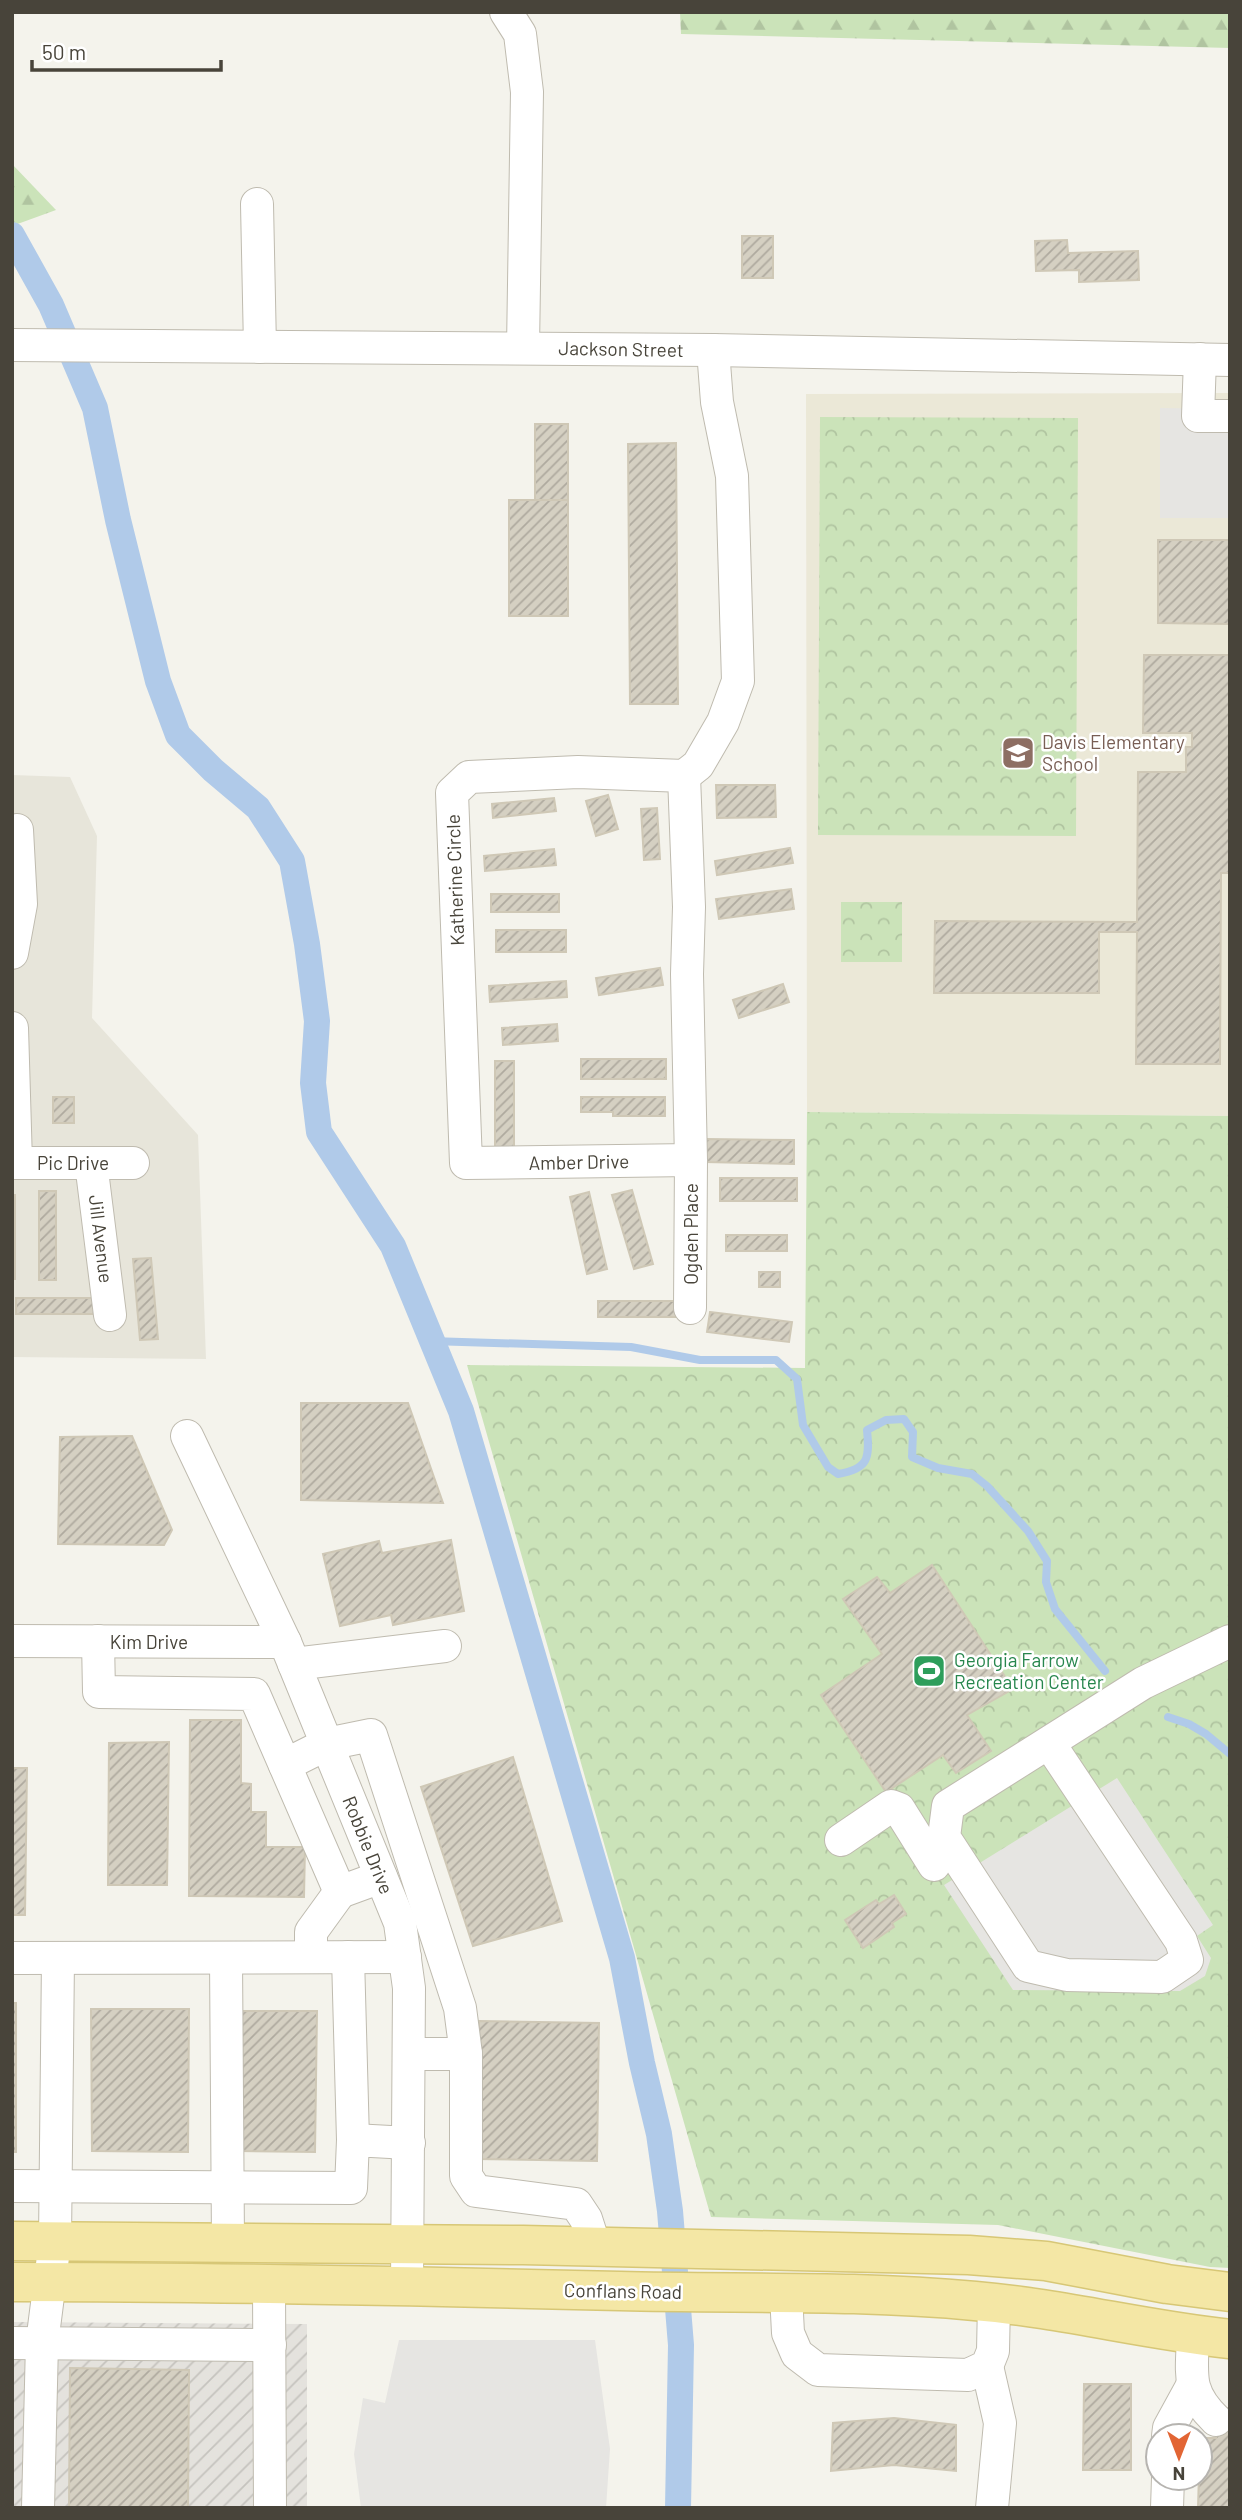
<svg xmlns="http://www.w3.org/2000/svg" width="1242" height="2520" font-family="Barlow,sans-serif">
  <style>
    .residential { fill: #e7e5da }
    .industrial { fill: url(#industrial-furrows) }
    .education { fill: #ebe8d7 }
    .forest { fill: url(#forest-firs) }
    .park { fill: url(#park-crowns) }
    .parking { fill: #e6e5e2 }
    .lines { fill: none; stroke-linecap: round; stroke-linejoin: round }
    .stream { stroke: #b0cae9; stroke-width: 8 }
    .canal { stroke: #b0cae9; stroke-width: 26 }
    .building { fill: url(#building-hatch); stroke: #cfc8b6; stroke-width: 2 }
    .minor-casing { stroke: #bfbbaf; stroke-width: 34 }
    .major-casing { stroke: #d7c776; stroke-width: 41 }
    .minor { stroke: #fff; stroke-width: 32 }
    .major { stroke: #f4e7a5; stroke-width: 38 }
    .labels { text-anchor: middle; stroke-width: 5; stroke-linejoin: round; paint-order: stroke }
    .street-label { font-size: 19px; fill: #48443a; stroke: #fff }
    .education-label { font-size: 19px; fill: #785e54; stroke: #fff; text-anchor: start }
    .leisure-label { font-size: 19px; fill: #27864d; stroke: #fff; text-anchor: start }
  </style>
  <defs>
    <pattern id="industrial-furrows" width="10" height="10" patternUnits="userSpaceOnUse" patternTransform="scale(1.75)"><rect width="10" height="10" fill="#e4e2dd"/><path d="M-1 1l2-2M0 10L10 0M9 11l2-2" fill="none" stroke="#c5c3be"/></pattern>
    <pattern id="forest-firs" width="22" height="20" patternUnits="userSpaceOnUse" patternTransform="scale(1.75)"><rect width="22" height="20" fill="#cbe3b9"/><path d="M5 1l3.5 6h-7zM16 11l3.5 6h-7z" fill="#b0c4a0"/></pattern>
    <pattern id="park-crowns" width="20" height="18" patternUnits="userSpaceOnUse" patternTransform="scale(1.75)"><rect width="20" height="18" fill="#cbe3b9"/><path d="M2 6a3 3 0 1 1 6 0M12 15a3 3 0 1 1 6 0" fill="none" stroke="#b0c4a0"/></pattern>
    <pattern id="building-hatch" width="6" height="6" patternUnits="userSpaceOnUse" patternTransform="scale(1.75)"><rect width="6" height="6" fill="#d5d0c2"/><path d="M-1 1l2-2M0 6l6-6M5 7l2-2" fill="none" stroke="#afaa9f"/></pattern>
  </defs>
  <rect width="100%" height="100%" fill="#f4f3ec"/>
  <polygon class="residential" points="12,775 70,777 97,836 92,1018 198,1135 206,1359 12,1357"/>
  <polygon class="industrial" points="12,2322 307,2324 307,2508 12,2508"/>
  <polygon class="education" points="1230,393 1230,1116 807,1112 806,394"/>
  <g class="forest">
    <polygon points="680,12 1230,12 1230,48 681,34"/>
    <polygon points="12,164 56,210 12,226"/>
  </g>
  <g class="park">
    <polygon points="820,417 1078,418 1076,836 818,835"/>
    <rect x="841" y="902" width="61" height="60"/>
    <polygon points="807,1112 1230,1116 1230,2268 1210,2267 998,2225 711,2217 467,1365 805,1368"/>
  </g>
  <g class="parking">
    <polygon points="1160,408 1230,409 1230,518 1160,518"/>
    <polygon points="1117,1778 1213,1925 1197,1936 1211,1958 1205,1976 1180,1991 1013,1990 944,1885"/>
    <polygon points="399,2340 595,2340 610,2449 606,2508 361,2508 354,2454 363,2398 385,2403"/>
  </g>
  <g class="lines">
    <g class="stream">
      <path d="M430,1341L631,1347L700,1360H776L797,1379L803,1425L828,1467L838,1474C868,1469 870,1459 867,1430L886,1420L904,1419L913,1432L912,1457L938,1468L972,1474L987,1486L1028,1531L1047,1561L1046,1582L1055,1609L1105,1671"/>
      <polyline points="1168,1717 1189,1724 1206,1734 1230,1754"/>
    </g>
    <polyline class="canal" points="12,235 51,305 95,408 118,520 158,681 178,735 213,770 258,808 292,861 307,944 317,1021 313,1083 319,1132 393,1246 461,1411 622,1958 642,2063 659,2134 670,2211 681,2345 678,2508"/>
  </g>
  <g class="building">
    <rect x="742" y="236" width="31" height="42"/>
    <polygon points="1067,240 1068,253 1138,251 1139,280 1079,282 1079,270 1036,271 1035,241"/>
    <rect x="535" y="424" width="33" height="76"/>
    <polygon points="676,443 678,704 630,704 628,444"/>
    <rect x="509" y="500" width="59" height="116"/>
    <polygon points="1158,540 1230,540 1230,624 1158,623"/>
    <polygon points="1144,655 1230,655 1230,873 1221,873 1220,1064 1136,1064 1137,932 1099,932 1099,993 934,993 935,921 1137,922 1138,772 1186,772 1186,747 1192,747 1192,733 1143,733"/>
    <polygon points="716,785 775,785 776,817 717,818"/>
    <polygon points="608,795 618,829 596,836 586,801"/>
    <polygon points="554,798 556,811 493,818 492,804"/>
    <polygon points="657,808 660,859 644,860 641,809"/>
    <polygon points="790,848 793,863 717,875 715,861"/>
    <polygon points="554,849 556,865 485,871 484,856"/>
    <polygon points="791,889 794,909 719,919 716,899"/>
    <rect x="491" y="894" width="68" height="18"/>
    <rect x="496" y="930" width="70" height="22"/>
    <polygon points="660,968 663,985 599,995 596,978"/>
    <polygon points="566,981 567,997 490,1002 489,986"/>
    <polygon points="783,984 789,1002 739,1018 733,1000"/>
    <polygon points="557,1024 558,1041 503,1045 502,1028"/>
    <rect x="581" y="1059" width="85" height="20"/>
    <rect x="495" y="1061" width="19" height="89"/>
    <rect x="53" y="1097" width="21" height="26"/>
    <polygon points="581,1097 665,1097 665,1116 613,1116 613,1112 581,1112"/>
    <polygon points="705,1139 794,1140 794,1164 705,1162"/>
    <rect x="720" y="1178" width="77" height="23"/>
    <polygon points="632,1190 653,1264 634,1269 612,1195"/>
    <rect x="39" y="1191" width="17" height="89"/>
    <polygon points="589,1192 607,1269 587,1274 570,1197"/>
    <rect x="12" y="1195" width="3" height="84"/>
    <rect x="726" y="1235" width="61" height="16"/>
    <polygon points="151,1258 158,1339 140,1340 133,1259"/>
    <rect x="759" y="1272" width="21" height="15"/>
    <rect x="16" y="1298" width="79" height="16"/>
    <rect x="598" y="1301" width="80" height="16"/>
    <polygon points="710,1312 792,1322 789,1342 707,1332"/>
    <polygon points="301,1403 408,1403 443,1503 301,1500"/>
    <polygon points="132,1436 172,1530 164,1545 58,1544 60,1437"/>
    <polygon points="451,1540 464,1611 393,1625 391,1615 340,1626 323,1554 379,1541 382,1553"/>
    <polygon points="932,1565 1013,1689 967,1715 991,1751 956,1773 943,1755 886,1792 821,1695 882,1654 843,1599 877,1577 890,1593"/>
    <polygon points="190,1720 241,1720 241,1783 251,1784 251,1812 266,1812 266,1847 305,1847 304,1897 189,1896"/>
    <polygon points="169,1742 167,1885 108,1885 109,1743"/>
    <polygon points="513,1757 562,1921 473,1946 421,1787"/>
    <polygon points="12,1768 27,1768 25,1915 12,1915"/>
    <polygon points="894,1895 906,1914 892,1923 894,1927 863,1948 845,1920 876,1900 879,1904"/>
    <rect x="12" y="2003" width="4" height="149"/>
    <polygon points="91,2009 189,2009 188,2152 92,2151"/>
    <polygon points="238,2011 317,2011 315,2152 239,2151"/>
    <polygon points="479,2021 599,2023 597,2161 477,2159"/>
    <polygon points="70,2368 189,2370 188,2508 69,2508"/>
    <polygon points="1084,2384 1131,2384 1131,2470 1083,2470"/>
    <polygon points="1216,2408 1230,2408 1230,2508 1198,2508 1200,2438 1216,2438"/>
    <polygon points="894,2418 956,2425 956,2471 894,2465 831,2471 833,2423"/>
  </g>
  <g class="lines">
    <defs>
      <g id="minor">
        <polyline points="506,12 520,34 527,92 523,348"/>
        <polyline points="257,204 260,347"/>
        <polyline points="12,345 713,350 1230,360"/>
        <polyline points="1200,359 1198,416 1230,416"/>
        <polyline points="684,776 698,765 723,722 738,681 732,476 717,402 713,350"/>
        <polyline points="12,953 21,904 17,830"/>
        <polyline points="12,1028 16,1163"/>
        <polyline points="12,1163 133,1163"/>
        <polyline points="91,1163 110,1315"/>
        <polyline points="690,1308 691,1160 687,974 689,907 684,776 578,772 469,777 452,793 466,1163 691,1160"/>
        <polyline points="187,1436 285,1642 400,1923 409,1988 407,2286"/>
        <polyline points="12,1641 285,1642"/>
        <polyline points="98,1641 99,1692 254,1694 340,1892 381,1877"/>
        <polyline points="294,1664 445,1646"/>
        <polyline points="1049,1743 1181,1941 1187,1960 1162,1977 1067,1975 1028,1966 944,1837 948,1806 1143,1683 1230,1641"/>
        <polyline points="285,1765 327,1744 371,1735 460,2008 466,2054"/>
        <polyline points="841,1840 891,1806 899,1809 934,1865"/>
        <polyline points="311,1957 311,1932 340,1892"/>
        <polyline points="348,1957 353,2140"/>
        <polyline points="12,1958 405,1957"/>
        <polyline points="226,1958 228,2242"/>
        <polyline points="409,2054 466,2054 466,2176 476,2191 576,2204 586,2219 595,2247"/>
        <polyline points="12,2186 351,2188 353,2140 409,2143"/>
        <polyline points="269,2285 270,2508"/>
        <polyline points="786,2294 788,2333 797,2354 818,2370 968,2375 987,2366 993,2351 994,2303"/>
        <path d="M1193,2335C1192,2374 1186,2391 1216,2420"/>
        <polyline points="12,2343 270,2345"/>
        <polyline points="987,2366 1000,2423 992,2508"/>
        <polyline points="1168,2436 1169,2428 1192,2386"/>
        <polyline points="38,2508 42,2343 55,2241 58,1958"/>
        <polyline points="1167,2508 1168,2478"/>
      </g>
      <g id="major">
        <polyline points="12,2241 523,2245 969,2255 1046,2261 1167,2284 1230,2292"/>
        <path d="M12,2282C215,2282 417,2286 620,2291C738,2294 857,2290 975,2301C1061,2308 1144,2330 1230,2339"/>
      </g>
    </defs>
    <use href="#minor" class="minor-casing"/>
    <use href="#major" class="major-casing"/>
    <use href="#minor" class="minor"/>
    <use href="#major" class="major"/>
  </g>
  <defs>
    <symbol id="school-square" viewBox="-11 -11 22 22"><rect x="-9" y="-9" width="18" height="18" rx="4" fill="#8d6e63" stroke="#fff"/><path d="M0-5L7-2L0 1L-7-2ZM-4 1L0 2.5L4 1V4Q0 6-4 4Z" fill="#fff"/></symbol>
    <symbol id="stadium-square" viewBox="-11 -11 22 22"><rect x="-9" y="-9" width="18" height="18" rx="4" fill="#2e9e5b" stroke="#fff"/><path d="M0-5a6.5 5 0 1 0 0 10a6.5 5 0 1 0 0-10ZM-3.5-1.8h7v3.6h-7Z" fill="#fff"/></symbol>
  </defs>
  <g fill-rule="evenodd">
    <use href="#school-square" x="999" y="734" width="38" height="38"/>
    <use href="#stadium-square" x="910" y="1652" width="38" height="38"/>
  </g>
  <g class="labels">
    <g class="street-label">
      <text transform="translate(621 349) rotate(1)" y="7">Jackson Street</text>
      <text transform="translate(455 880) rotate(-92)" y="7">Katherine Circle</text>
      <text transform="translate(579 1162) rotate(-1)" y="7">Amber Drive</text>
      <text x="73" y="1170">Pic Drive</text>
      <text transform="translate(691 1234) rotate(-90)" y="7">Ogden Place</text>
      <text transform="translate(101 1239) rotate(83)" y="7">Jill Avenue</text>
      <text x="149" y="1649">Kim Drive</text>
      <text transform="translate(368 1845) rotate(68)" y="7">Robbie Drive</text>
      <text transform="translate(623 2291) rotate(1)" y="7">Conflans Road</text>
    </g>
    <g class="education-label">
      <text x="1042" y="749">Davis Elementary<tspan x="1042" dy="22">School</tspan></text>
    </g>
    <g class="leisure-label">
      <text x="954" y="1667">Georgia Farrow<tspan x="954" dy="22">Recreation Center</tspan></text>
    </g>
  </g>
  <rect width="1242" height="2520" fill="none" stroke="#48443a" stroke-width="28"/>
  <g transform="translate(1179 2457) rotate(180)"><circle r="33" fill="#ffffff" stroke="#b6b4b0" stroke-width="2"/>
  <path d="M0-5L12 26L0 18L-12 26Z" fill="#e26534"/>
  <text y="-10" font-size="19" font-weight="bold" text-anchor="middle" fill="#48443a">N</text>
  </g>
  <path d="M32 60v10h189v-10" fill="none" stroke="#48443a" stroke-width="3.5"/>
  <text x="42" y="60" font-size="21" fill="#48443a" stroke="#ffffff" stroke-width="5" paint-order="stroke">50 m</text>
</svg>
